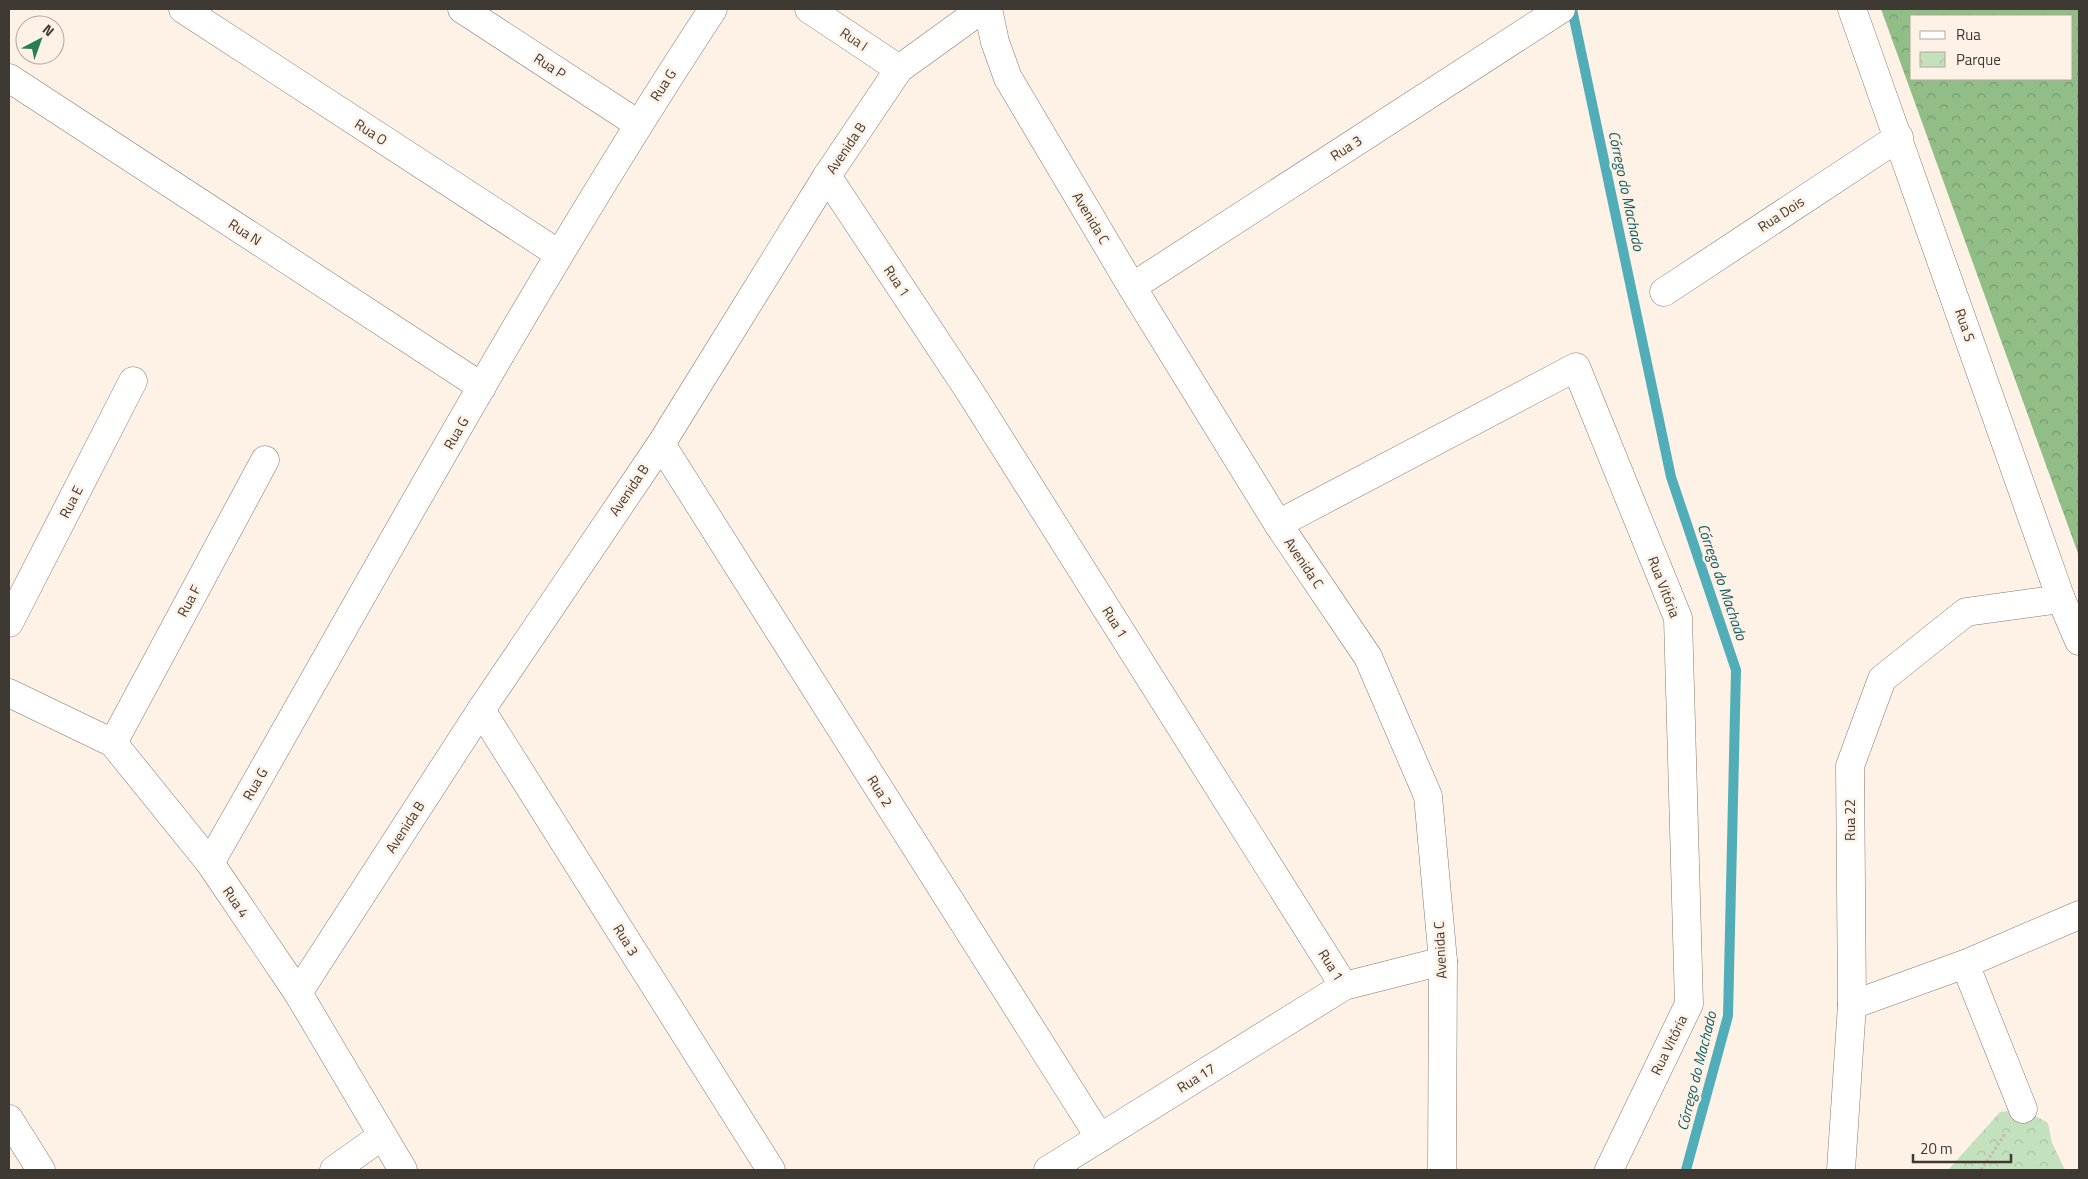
<svg xmlns="http://www.w3.org/2000/svg" width="2088" height="1179" font-family="'Titillium Web',sans-serif">
  <style>
    .forest { fill: url(#forest-crowns); fill-rule: evenodd }
    .park { fill: url(#park-crowns) }
    .lines { fill: none; stroke-linecap: round; stroke-linejoin: round }
    .stream { stroke: #51aeb8; stroke-width: 10 }
    .street-casing { stroke: #86786b; stroke-width: 29 }
    .secondary-casing { stroke: #86786b; stroke-width: 29 }
    .path { stroke: #c3b8ae; stroke-width: 3; stroke-dasharray: 2.5 2.5; stroke-linecap: butt }
    .street { stroke: #fff; stroke-width: 28 }
    .secondary { stroke: #fff; stroke-width: 28 }
    .labels { text-anchor: middle; stroke-width: 5; stroke-linejoin: round; paint-order: stroke }
    .street-label { font-size: 14px; fill: #3f3934; stroke: #fef1e5 }
    .water-label { font-size: 15px; font-style: italic; fill: #0d5e65; stroke: #fef1e5 }
  </style>
  <defs>
    <pattern id="forest-crowns" width="20" height="18" patternUnits="userSpaceOnUse" patternTransform="scale(1.25)"><rect width="20" height="18" fill="#91bd87"/><path d="M2 6a3 3 0 1 1 6 0M12 15a3 3 0 1 1 6 0" fill="none" stroke="#789b6f"/></pattern>
    <pattern id="park-crowns" width="20" height="18" patternUnits="userSpaceOnUse" patternTransform="scale(1.25)"><rect width="20" height="18" fill="#c4e1bd"/><path d="M2 6a3 3 0 1 1 6 0M12 15a3 3 0 1 1 6 0" fill="none" stroke="#a9c2a3"/></pattern>
  </defs>
  <rect width="100%" height="100%" fill="#fef1e5"/>
  <path class="forest" d="M1881,9H2079V556ZM1912,16H2072V79H1912Z"/>
  <polygon class="park" points="2023,1109 2048,1123 2052,1143 2065,1170 1948,1170 2000,1112"/>
  <g class="lines">
    <polyline class="stream" points="1572,9 1671,477 1736,670 1728,1016 1686,1170"/>
    <defs>
      <g id="street">
        <polyline points="183,9 559,254"/>
        <polyline points="462,9 638,124"/>
        <polyline points="809,9 899,69"/>
        <polyline points="988,9 995,42 1008,78 1132,287 1278,524 1368,657 1428,796 1443,961 1442,1170"/>
        <polyline points="1852,9 2061,599 2079,641"/>
        <polyline points="9,78 482,387"/>
        <polyline points="827,176 970,392 1344,986"/>
        <polyline points="1132,287 1561,9"/>
        <polyline points="1664,292 1899,137"/>
        <polyline points="661,444 1100,1138"/>
        <polyline points="1278,524 1576,367 1678,618 1689,1004 1609,1170"/>
        <polyline points="9,623 133,381"/>
        <polyline points="481,710 771,1170"/>
        <polyline points="113,743 265,460"/>
        <path d="M210,863C374,577 532,285 713,9"/>
        <polyline points="1965,964 2023,1109"/>
        <polyline points="298,993 481,710 661,444 827,176 899,69 982,9"/>
        <polyline points="1852,1005 1965,964 2079,915"/>
        <polyline points="9,1119 41,1170"/>
        <polyline points="334,1170 382,1136"/>
        <polyline points="1048,1170 1344,986 1443,961"/>
        <polyline points="1841,1170 1852,1005 1850,766 1882,679 1966,612 2061,599"/>
      </g>
      <polyline id="secondary" points="9,693 113,743 210,863 298,993 403,1170"/>
    </defs>
    <use href="#street" class="street-casing"/>
    <use href="#secondary" class="secondary-casing"/>
    <polyline class="path" points="1981,1170 2005,1134"/>
    <use href="#street" class="street"/>
    <use href="#secondary" class="secondary"/>
  </g>
  <g class="labels">
    <g class="street-label">
      <text transform="translate(854 39) rotate(34)" y="5">Rua I</text>
      <text transform="translate(550 66) rotate(33)" y="5">Rua P</text>
      <text transform="translate(663 85) rotate(-57)" y="5">Rua G</text>
      <text transform="translate(371 132) rotate(33)" y="5">Rua O</text>
      <text transform="translate(846 148) rotate(-56)" y="5">Avenida B</text>
      <text transform="translate(1346 148) rotate(-33)" y="5">Rua 3</text>
      <text transform="translate(1781 214) rotate(-33)" y="5">Rua Dois</text>
      <text transform="translate(1091 218) rotate(59)" y="5">Avenida C</text>
      <text transform="translate(245 232) rotate(33)" y="5">Rua N</text>
      <text transform="translate(897 281) rotate(56)" y="5">Rua 1</text>
      <text transform="translate(1965 325) rotate(71)" y="5">Rua S</text>
      <text transform="translate(456 433) rotate(-60)" y="5">Rua G</text>
      <text transform="translate(629 490) rotate(-56)" y="5">Avenida B</text>
      <text transform="translate(71 502) rotate(-63)" y="5">Rua E</text>
      <text transform="translate(1304 563) rotate(56)" y="5">Avenida C</text>
      <text transform="translate(1664 587) rotate(69)" y="5">Rua Vitória</text>
      <text transform="translate(189 601) rotate(-62)" y="5">Rua F</text>
      <text transform="translate(1115 622) rotate(58)" y="5">Rua 1</text>
      <text transform="translate(255 784) rotate(-60)" y="5">Rua G</text>
      <text transform="translate(880 791) rotate(58)" y="5">Rua 2</text>
      <text transform="translate(1850 820) rotate(-90)" y="5">Rua 22</text>
      <text transform="translate(405 827) rotate(-57)" y="5">Avenida B</text>
      <text transform="translate(236 902) rotate(56)" y="5">Rua 4</text>
      <text transform="translate(626 940) rotate(58)" y="5">Rua 3</text>
      <text transform="translate(1440 950) rotate(-93)" y="5">Avenida C</text>
      <text transform="translate(1331 965) rotate(58)" y="5">Rua 1</text>
      <text transform="translate(1669 1045) rotate(-64)" y="5">Rua Vitória</text>
      <text transform="translate(1196 1078) rotate(-32)" y="5">Rua 17</text>
    </g>
    <g class="water-label">
      <text transform="translate(1626 191) rotate(78)" y="5">Córrego do Machado</text>
      <text transform="translate(1722 582) rotate(71)" y="5">Córrego do Machado</text>
      <text transform="translate(1697 1071) rotate(-76)" y="5">Córrego do Machado</text>
    </g>
  </g>
  <rect width="2088" height="1179" fill="none" stroke="#3f3934" stroke-width="20"/>
  <rect x="1910" y="15" width="162" height="65" fill="#fef1e5" stroke="#b2a79e"/>
  <rect x="1920" y="31" width="25" height="8" fill="#ffffff" stroke="#b2a79e"/>
  <text x="1956" y="40" font-size="15" fill="#3f3934">Rua</text>
  <rect x="1920" y="52" width="25" height="15" fill="url(#park-crowns)" stroke="#b2a79e"/>
  <text x="1956" y="65" font-size="15" fill="#3f3934">Parque</text>
  <g transform="translate(40 40) rotate(41)"><circle r="24" fill="#fef1e5" stroke="#b2a79e"/>
  <path d="M0-4L9 19L0 12L-9 19Z" fill="#287f53"/>
  <text y="-8" font-size="14" font-weight="bold" text-anchor="middle" fill="#3f3934">N</text>
  </g>
  <path d="M1913 1154v8h98v-8" fill="none" stroke="#3f3934" stroke-width="2.5"/>
  <text x="1920" y="1154" font-size="15" fill="#3f3934" stroke="#fef1e5" stroke-width="4" paint-order="stroke">20 m</text>
</svg>
